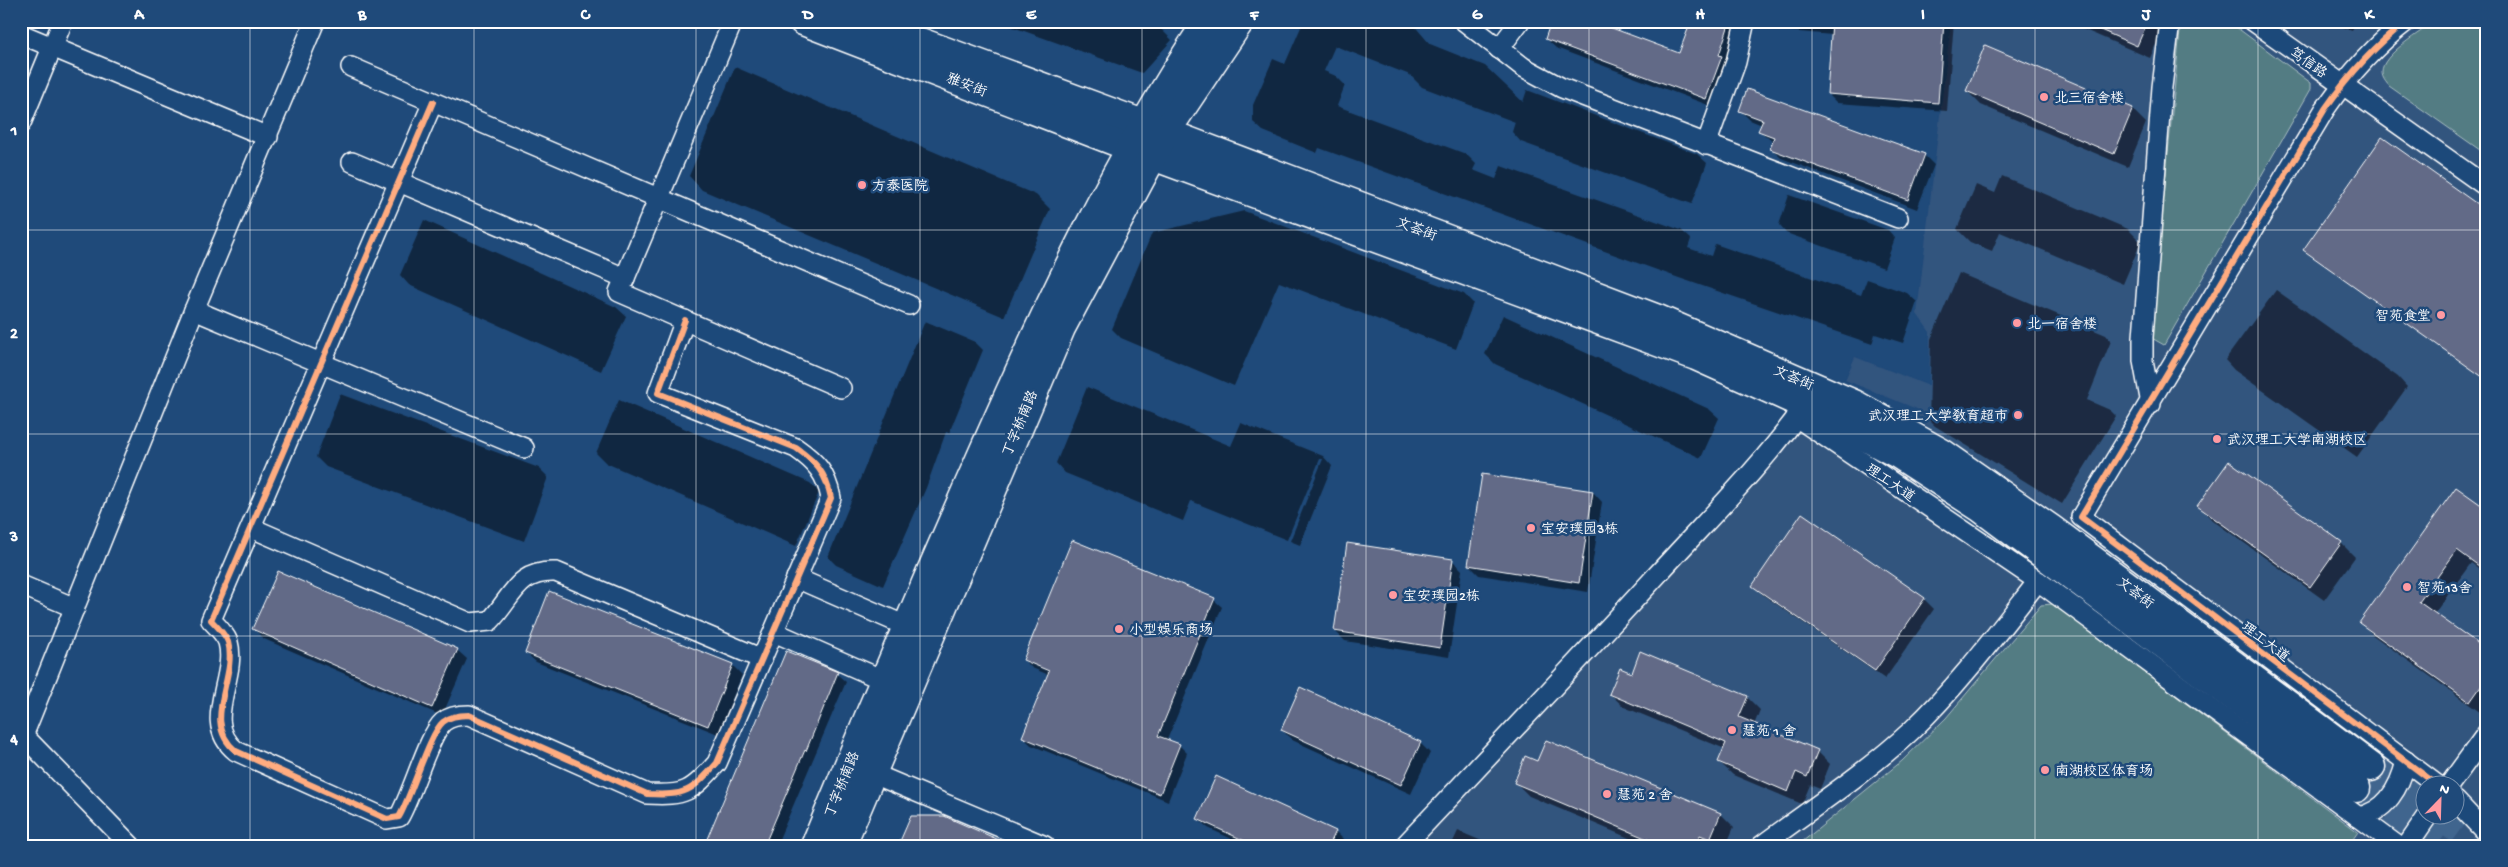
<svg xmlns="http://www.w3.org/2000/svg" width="2508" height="867" font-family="'Gochi Hand','LXGW WenKai TC',sans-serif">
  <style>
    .built { fill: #33547e; fill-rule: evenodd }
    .green { fill: #527c83; stroke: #a8bec1 }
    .shadow { fill: #0007 }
    .building { fill: #626a87; stroke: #fff }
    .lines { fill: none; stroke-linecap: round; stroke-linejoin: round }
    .secondary-tunnel { stroke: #41658e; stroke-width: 28; stroke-dasharray: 28 14; stroke-linecap: butt }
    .street-casing { stroke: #fff; stroke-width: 22 }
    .secondary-casing { stroke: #fff; stroke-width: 31 }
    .street { stroke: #1f4a7a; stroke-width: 19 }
    .secondary { stroke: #1f4a7a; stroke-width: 28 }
    .cycleway-casing { stroke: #1f4a7a; stroke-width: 9 }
    .cycleway { stroke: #ffac80; stroke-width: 6 }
    .grid { fill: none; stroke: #fff; stroke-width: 1; stroke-opacity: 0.55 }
    .poi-dot { fill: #ff9aa2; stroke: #1f4a7a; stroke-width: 2 }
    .labels { text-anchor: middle; stroke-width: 5; stroke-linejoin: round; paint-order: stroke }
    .street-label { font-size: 14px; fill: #fff; stroke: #1f4a7a }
    .poi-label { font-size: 14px; fill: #fff; stroke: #1f4a7a; text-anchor: start }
    .neatline { fill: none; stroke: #fff; stroke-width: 2 }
    .grid-label { font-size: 16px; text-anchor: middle; font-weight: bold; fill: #fff }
  </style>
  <rect width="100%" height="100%" fill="#1f4a7a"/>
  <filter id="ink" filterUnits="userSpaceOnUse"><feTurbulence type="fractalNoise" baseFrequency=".02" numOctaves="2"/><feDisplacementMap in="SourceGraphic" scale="10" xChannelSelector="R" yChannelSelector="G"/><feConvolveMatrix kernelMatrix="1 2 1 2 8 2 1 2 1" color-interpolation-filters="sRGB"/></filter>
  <g filter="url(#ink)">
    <path class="built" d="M1951,21H2487V846H1411L1811,420L2026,560L2348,799L2379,757L2063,518L1914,417L1917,409L1845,380L1855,357L1929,386L1930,332L1917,314ZM2426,784H2456V814H2426Z"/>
    <g class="green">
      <polygon points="2181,21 2228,21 2311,83 2311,89 2164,345 2150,337"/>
      <path d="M2436,21H2487V155L2389,86C2386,82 2382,78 2382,72C2381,55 2422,31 2436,21Z"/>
      <polygon points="2053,604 2358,832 2348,846 1797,846 1902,761 1946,718 2041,605"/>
    </g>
    <g class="shadow">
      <polygon points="996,21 1106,21 1121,26 1127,21 1143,21 1159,27 1172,40 1142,73"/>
      <polygon points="1306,21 1407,21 1412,23 1430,44 1485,66 1523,102 1527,90 1697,154 1707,163 1692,204 1521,142 1512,132 1515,122 1422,87 1410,75 1335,46 1324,71 1336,76 1345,85 1337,106 1466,154 1476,164 1473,170 1496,179 1501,166 1681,230 1691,239 1688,248 1711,256 1715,244 1861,295 1867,279 1907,293 1917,302 1903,343 1875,334 1872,344 1679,278 1319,148 1317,153 1263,131 1253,122 1253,105 1273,59 1285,64 1301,27"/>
      <polygon points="1684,21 1743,21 1716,108 1556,48 1546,39 1680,55 1691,24"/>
      <polygon points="1780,21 1954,21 1947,111 1837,103 1828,94 1832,35 1789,31"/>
      <polygon points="2009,21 2021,21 2019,25"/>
      <polygon points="2064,21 2166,21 2150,58"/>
      <polygon points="2329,21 2356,21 2352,31"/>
      <polygon points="735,67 1036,195 1050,209 1004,317 702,190 689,176"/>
      <polygon points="1967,91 2132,109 2146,123 2128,167 1981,105"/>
      <polygon points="1740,110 1924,155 1934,165 1917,209 1781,158 1771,148 1773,142 1760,131 1762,125 1750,120"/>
      <polygon points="2002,176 2128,229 2141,242 2123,284 2000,232 1992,251 1970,242 1957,229 1976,185 1995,193"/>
      <polygon points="1789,195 1888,230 1895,238 1884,268 1786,233 1779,225"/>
      <polygon points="1244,211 1464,294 1473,303 1456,349 1279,282 1234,386 1121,338 1112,329 1152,233"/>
      <polygon points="424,220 616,307 626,316 601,371 409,285 400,275"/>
      <polygon points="1959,273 2106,335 2111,341 2087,400 2110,410 2116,416 2062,504 1935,426 1929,420 1931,339"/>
      <polygon points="2276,290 2398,377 2407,387 2357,457 2234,370 2225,360"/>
      <polygon points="1503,315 1709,409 1719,418 1701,458 1495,364 1485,354"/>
      <polygon points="925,321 975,342 983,350 949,433 946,432 926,488 883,586 836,565 828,557"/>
      <polygon points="1087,387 1231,446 1241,423 1323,456 1332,466 1300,545 1290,541 1323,459 1320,459 1287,540 1191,501 1183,521 1065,473 1056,463"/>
      <polygon points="340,394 539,468 548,477 524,541 326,467 316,457"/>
      <polygon points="619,400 810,483 819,492 796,546 606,463 596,453"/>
      <polygon points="2230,463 2341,543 2355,557 2324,600 2212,520 2199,506"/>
      <polygon points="1593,492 1602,502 1588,592 1479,575 1469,565"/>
      <polygon points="2487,511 2487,574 2471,563 2434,614 2487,652 2487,711 2484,715 2374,636 2360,622"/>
      <polygon points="1453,561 1462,570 1449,657 1345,641 1335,631"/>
      <polygon points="1754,586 1924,599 1934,609 1885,679 1763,595"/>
      <polygon points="1214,600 1222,607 1167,740 1179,745 1187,753 1168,801 1031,745 1023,737 1049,675 1032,668 1024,660"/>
      <polygon points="254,629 457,650 467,659 442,716 264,639"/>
      <polygon points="526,653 732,665 742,675 718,734 536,662"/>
      <polygon points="837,674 846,682 776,846 706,846"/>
      <polygon points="1632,674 1747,697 1760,710 1754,725 1817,751 1830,764 1820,789 1810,785 1802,804 1733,775 1719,762 1725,749 1624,707 1610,694"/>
      <polygon points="1282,730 1420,743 1430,753 1411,794 1292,740"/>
      <polygon points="1547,741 1721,814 1734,827 1726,846 1648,846 1529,796 1516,783 1538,763"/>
      <polygon points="1198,819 1336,832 1345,841 1343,846 1247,846 1208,828"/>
      <polygon points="1458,831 1494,846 1451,846"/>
    </g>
    <g class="building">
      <polygon points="1551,21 1593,21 1679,53 1691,21 1730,21 1719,55 1722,56 1706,99 1545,39"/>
      <polygon points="1832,21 1944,21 1938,103 1827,94"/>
      <polygon points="2080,21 2148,21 2137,46"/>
      <polygon points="1985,45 2133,108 2114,154 1966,91"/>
      <polygon points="1747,89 1925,154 1908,200 1770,149 1774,137 1758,131 1763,120 1739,111"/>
      <polygon points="2382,137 2487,211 2487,380 2303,250"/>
      <polygon points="2229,461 2342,542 2310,587 2197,506"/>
      <polygon points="1482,474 1593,491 1579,583 1468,565"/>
      <polygon points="2456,487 2487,509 2487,572 2457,550 2419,602 2487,650 2487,678 2470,702 2359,623"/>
      <polygon points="1802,513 1925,598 1875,671 1752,586"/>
      <polygon points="1072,540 1215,598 1158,736 1180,744 1160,794 1022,737 1049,671 1023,660"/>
      <polygon points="1347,543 1453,559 1440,648 1334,631"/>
      <polygon points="278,571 458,649 432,708 252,629"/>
      <polygon points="549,591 733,664 708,726 525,653"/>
      <polygon points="786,651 838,672 806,751 805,750 764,846 704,846"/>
      <polygon points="1640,651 1748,696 1739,717 1818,750 1807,777 1796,772 1788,792 1718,762 1726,743 1609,694 1620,668 1632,673"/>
      <polygon points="1300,687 1421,742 1401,785 1281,730"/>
      <polygon points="1546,740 1721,813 1710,839 1700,835 1696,846 1664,846 1514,783 1525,756 1537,761"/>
      <polygon points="1216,776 1336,831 1329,846 1256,846 1197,819"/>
      <polygon points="911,816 944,816 1013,846 898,846"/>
    </g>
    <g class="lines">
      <g class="secondary-tunnel">
        <polyline points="2371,767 2426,806"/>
        <polyline points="2356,788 2437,846"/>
        <polyline points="2437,814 2481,846"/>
      </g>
      <defs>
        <g id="street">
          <polyline points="733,21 619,292 841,388"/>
          <polyline points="1464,21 1523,67 1562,88 1898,218"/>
          <polyline points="2253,21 2487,187"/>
          <path d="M2407,21C2374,46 2348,76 2325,109L2081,517L2436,784"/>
          <polyline points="21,34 268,137"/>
          <polyline points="1499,49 1520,21"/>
          <polyline points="351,67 909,305"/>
          <path d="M433,102L211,620C217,626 225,634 228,642C238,678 200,722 236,751L387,819L399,817C412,795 429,734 443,722C450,716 461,715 469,715L647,794C686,796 691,792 717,763L831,498C826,473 816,462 796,448L658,393L685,320"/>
          <polyline points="21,123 63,21"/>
          <polyline points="1706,145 1736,62 1745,21"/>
          <polyline points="352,162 625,278"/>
          <polyline points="194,310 524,448"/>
          <polyline points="2151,404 2143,361 2143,337 2162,87 2170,21"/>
          <polyline points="1796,417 2038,581 2398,846"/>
          <path d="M252,528L470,623L490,621C513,597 517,570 556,572L762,659"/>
          <polyline points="796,578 906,626"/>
          <polyline points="21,585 75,608"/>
          <polyline points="774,632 883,680"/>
          <polyline points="23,735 131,846"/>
          <polyline points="21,741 194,310 315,21"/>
          <polyline points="862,769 1045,846"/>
          <polyline points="2450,784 2487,733"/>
          <polyline points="2456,801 2487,834"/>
          <path d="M2358,817C2386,812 2400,787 2406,761"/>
          <path d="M1404,846C1489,756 1574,666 1657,575C1707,520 1761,467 1804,407"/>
          <path d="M1761,846C1812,808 1866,773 1912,730C1959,685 1998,632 2038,581"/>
          <polyline points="2407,846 2429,814"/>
        </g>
        <g id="secondary">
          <polyline points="803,21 1153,156 1696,356 1805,405 1898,454 1981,508 2356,788"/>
          <polyline points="863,21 1143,124 1658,319 1854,404 1942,453 2051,529 2371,767"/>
          <path d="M815,846C869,715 924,586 981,457C1047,307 1117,158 1208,21"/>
          <polyline points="841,846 1061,328 1165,133 1240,21"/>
        </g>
      </defs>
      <use href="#street" class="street-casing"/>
      <use href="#secondary" class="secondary-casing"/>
      <use href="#street" class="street"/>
      <use href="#secondary" class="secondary"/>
      <defs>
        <g id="cycleway">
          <path d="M2407,21C2374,46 2348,76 2325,109L2081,517L2436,784"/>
          <path d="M433,102L211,620C217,626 225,634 228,642C238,678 200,722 236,751L387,819L399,817C412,795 429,734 443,722C450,716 461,715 469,715L647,794C686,796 691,792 717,763L831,498C826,473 816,462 796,448L658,393L685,320"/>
        </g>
      </defs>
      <use href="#cycleway" class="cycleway-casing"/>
      <use href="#cycleway" class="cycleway"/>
    </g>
  </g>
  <path class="grid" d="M250,21V846M474,21V846M696,21V846M920,21V846M1142,21V846M1366,21V846M1589,21V846M1812,21V846M2035,21V846M2258,21V846M21,230H2487M21,434H2487M21,636H2487"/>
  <g class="poi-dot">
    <circle cx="2044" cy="97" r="5"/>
    <circle cx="862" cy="185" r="5"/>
    <circle cx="2441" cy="315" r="5"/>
    <circle cx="2017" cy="323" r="5"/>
    <circle cx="2018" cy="415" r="5"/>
    <circle cx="2217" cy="439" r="5"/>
    <circle cx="1531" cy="528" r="5"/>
    <circle cx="2407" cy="587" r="5"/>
    <circle cx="1393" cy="595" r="5"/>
    <circle cx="1119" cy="629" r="5"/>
    <circle cx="1732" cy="730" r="5"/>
    <circle cx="2045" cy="770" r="5"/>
    <circle cx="1607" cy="794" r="5"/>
  </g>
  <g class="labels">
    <g class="street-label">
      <text transform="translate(2309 62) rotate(35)" y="5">笃信路</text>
      <text transform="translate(967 84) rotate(21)" y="5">雅安街</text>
      <text transform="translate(1417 228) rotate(21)" y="5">文荟街</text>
      <text transform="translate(1794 377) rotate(23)" y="5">文荟街</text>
      <text transform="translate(1019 423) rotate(-67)" y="5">丁字桥南路</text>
      <text transform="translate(1891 482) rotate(34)" y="5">理工大道</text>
      <text transform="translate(2136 592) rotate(37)" y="5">文荟街</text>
      <text transform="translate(2266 641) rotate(37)" y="5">理工大道</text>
      <text transform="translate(841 784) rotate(-68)" y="5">丁字桥南路</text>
    </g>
    <g class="poi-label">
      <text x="2054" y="102">北三宿舍楼</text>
      <text x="872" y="190">方泰医院</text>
      <text x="2431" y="320" text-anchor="end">智苑食堂</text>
      <text x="2027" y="328">北一宿舍楼</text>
      <text x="2008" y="420" text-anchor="end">武汉理工大学教育超市</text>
      <text x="2227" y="444">武汉理工大学南湖校区</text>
      <text x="1541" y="533">宝安璞园3栋</text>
      <text x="2417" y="592">智苑13舍</text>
      <text x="1403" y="600">宝安璞园2栋</text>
      <text x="1129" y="634">小型娱乐商场</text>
      <text x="1742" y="735">慧苑 1 舍</text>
      <text x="2055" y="775">南湖校区体育场</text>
      <text x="1617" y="799">慧苑 2 舍</text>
    </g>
  </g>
  <rect width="2508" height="867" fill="none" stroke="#1f4a7a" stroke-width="55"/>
  <g transform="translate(2440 800) rotate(23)"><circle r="24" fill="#1f4a7a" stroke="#7992af"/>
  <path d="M0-4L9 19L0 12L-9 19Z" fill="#ff9aa2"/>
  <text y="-8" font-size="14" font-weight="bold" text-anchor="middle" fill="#ffffff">N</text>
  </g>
  <rect x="28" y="28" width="2452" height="812" class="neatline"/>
  <g class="grid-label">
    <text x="139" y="19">A</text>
    <text x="362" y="19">B</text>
    <text x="585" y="19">C</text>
    <text x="808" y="19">D</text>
    <text x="1031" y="19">E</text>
    <text x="1254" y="19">F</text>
    <text x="1477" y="19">G</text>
    <text x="1700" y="19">H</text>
    <text x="1923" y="19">I</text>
    <text x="2146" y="19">J</text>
    <text x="2369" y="19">K</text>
    <text x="14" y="135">1</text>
    <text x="14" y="338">2</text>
    <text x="14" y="541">3</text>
    <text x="14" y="744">4</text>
  </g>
</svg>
